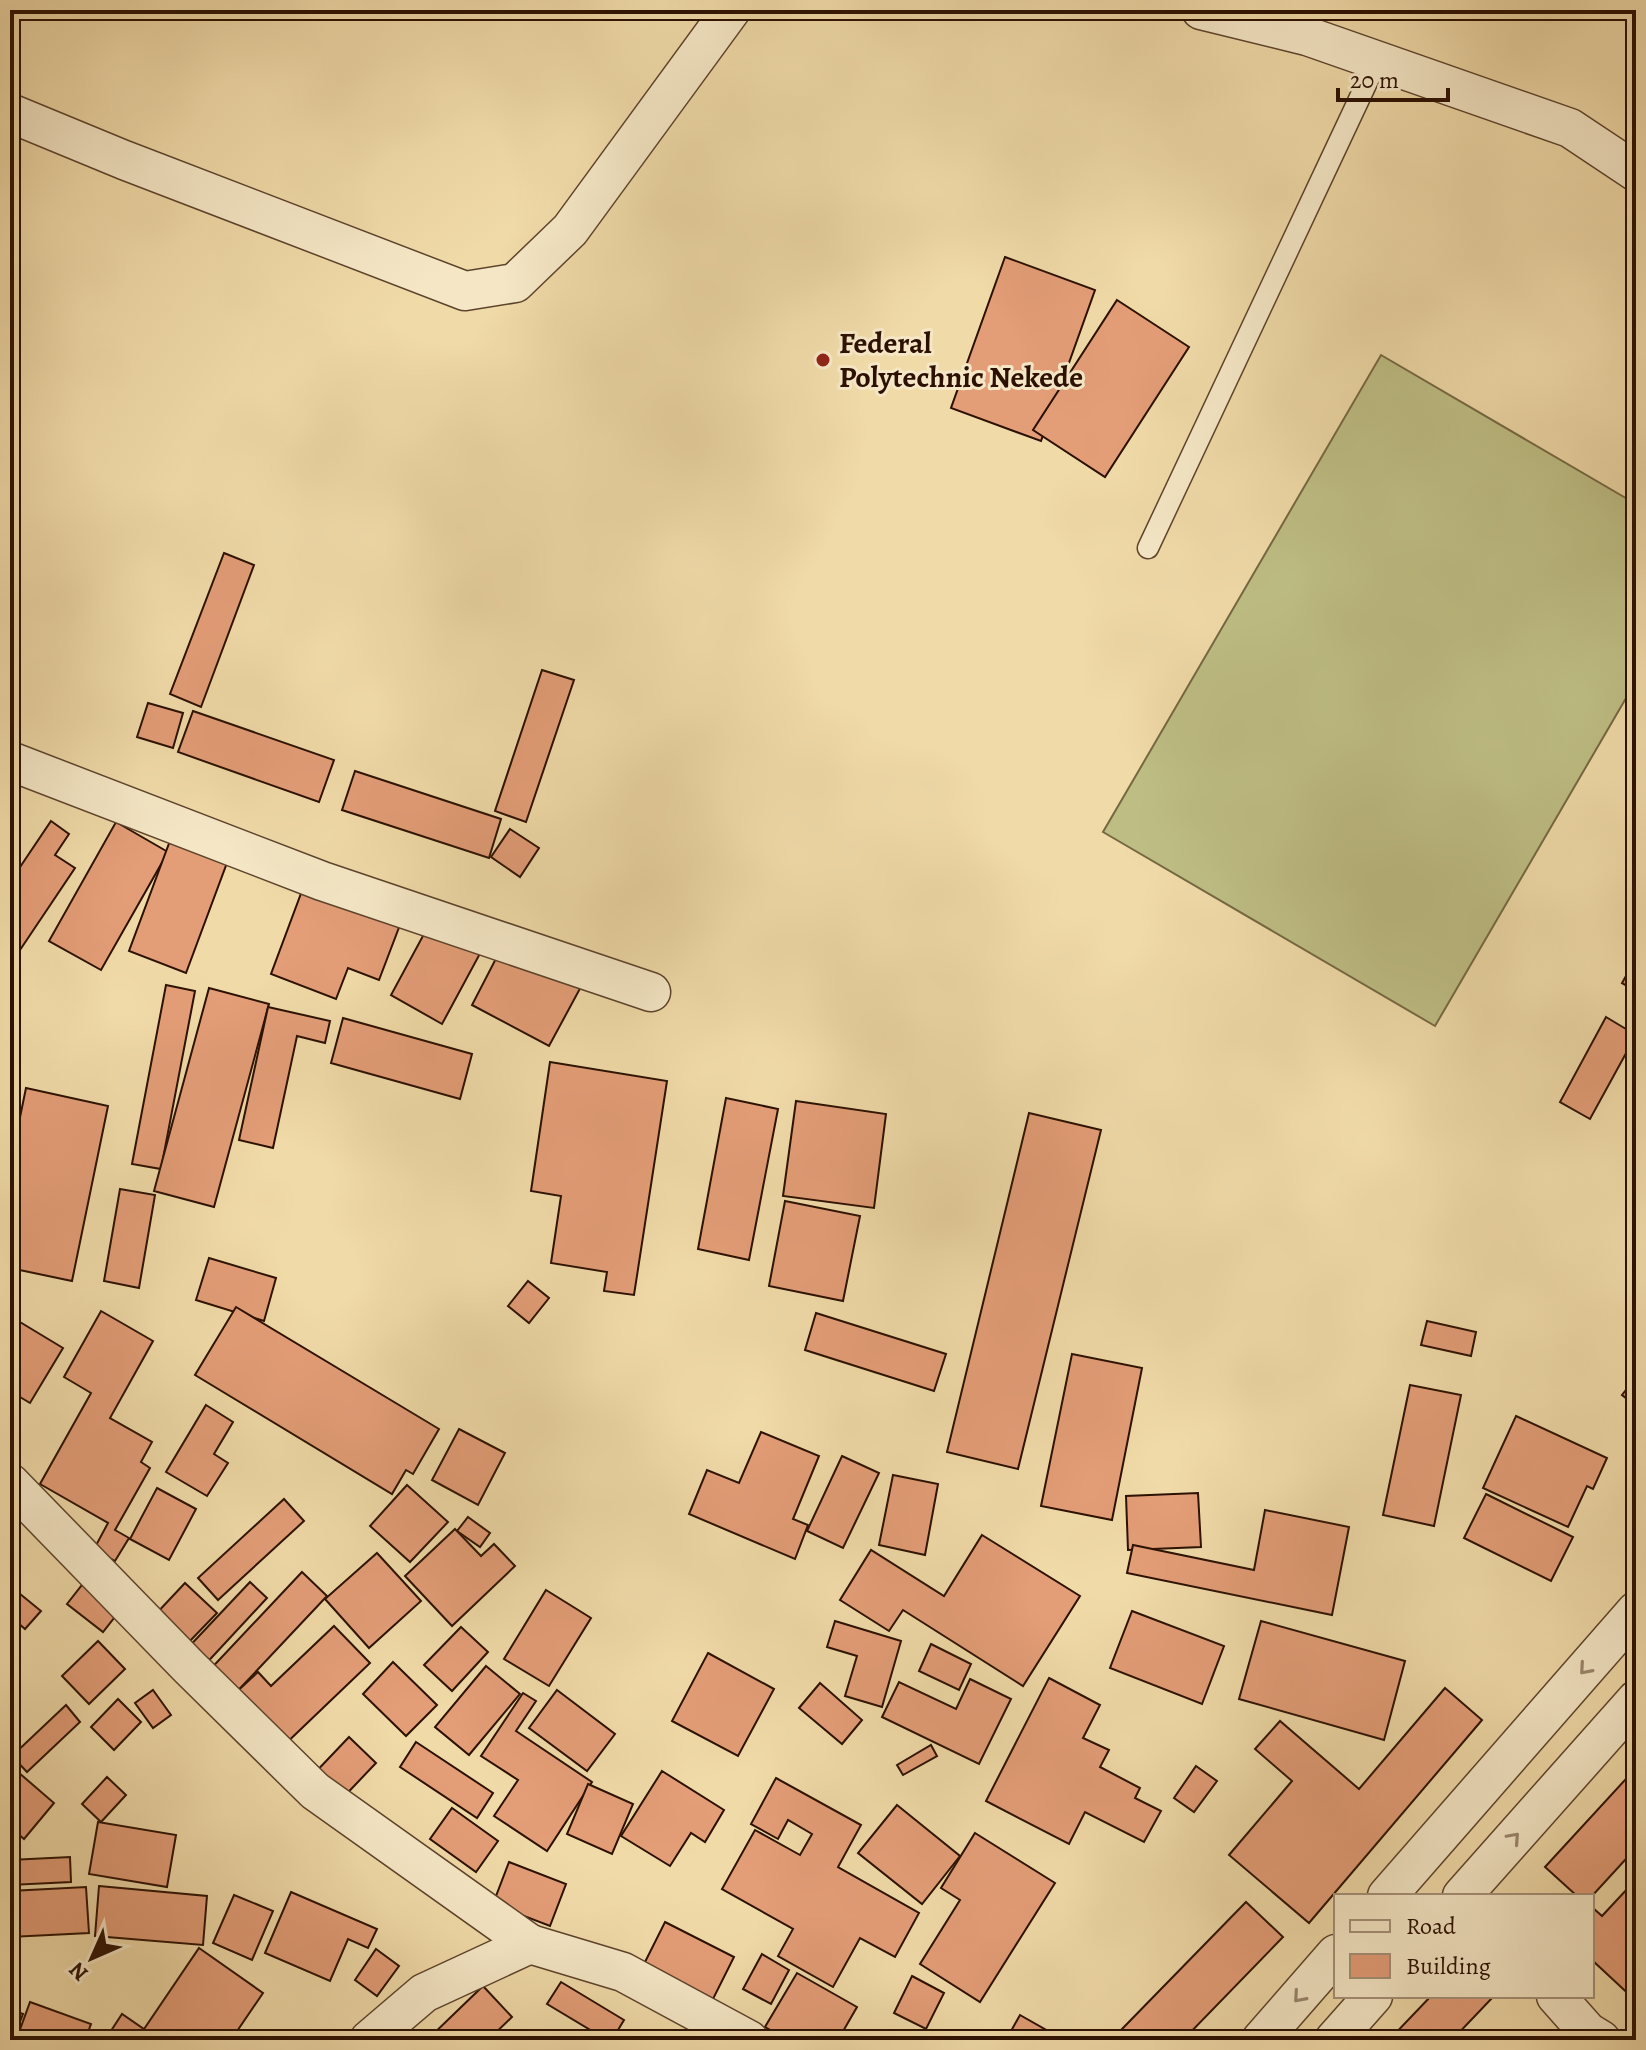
<svg xmlns="http://www.w3.org/2000/svg" width="1646" height="2050" font-family="Alegreya,serif">
  <style>
    .grass { fill: #bebe84; stroke: #756843; stroke-width: 2 }
    .building { fill: #e39d77; stroke: #2c1102; stroke-width: 2 }
    .lines { fill: none; stroke-linecap: round; stroke-linejoin: round }
    .service-casing { stroke: #5d432c; stroke-width: 23 }
    .minor-casing { stroke: #5d432c; stroke-width: 41 }
    .service { stroke: #f5e7c6; stroke-width: 20 }
    .minor { stroke: #f5e7c6; stroke-width: 38 }
    .oneway { stroke: #9b876e }
    .poi-dot { fill: #8f2418; stroke: #f5e7c6; stroke-width: 3 }
    .labels { text-anchor: middle; stroke-width: 6; stroke-linejoin: round; paint-order: stroke }
    .poi-label { font-size: 30px; font-weight: bold; fill: #2c1102; stroke: #f5e7c6; text-anchor: start }
  </style>
  <rect width="100%" height="100%" fill="#f0daa8"/>
  <filter id="stains"><feTurbulence type="fractalNoise" baseFrequency=".0025" numOctaves="4"/><feColorMatrix values="0 0 0 0 .2 0 0 0 0 .09 0 0 0 0 .02 0 0 0 .5 -.17"/></filter>
  <radialGradient id="worn" r=".72"><stop offset=".6" stop-color="#630" stop-opacity="0"/><stop offset="1" stop-color="#630" stop-opacity=".3"/></radialGradient>
  <polygon class="grass" points="1381,355 1636,504 1636,681 1435,1026 1103,832"/>
  <g class="building">
    <polygon points="1005,257 1095,290 1041,441 951,408"/>
    <polygon points="1117,300 1189,347 1105,477 1033,430"/>
    <polygon points="224,553 254,565 201,707 170,694"/>
    <polygon points="542,670 574,680 526,822 495,811"/>
    <polygon points="148,703 183,713 173,748 137,737"/>
    <polygon points="193,711 334,760 319,802 178,752"/>
    <polygon points="355,771 501,819 489,858 342,810"/>
    <polygon points="51,821 69,834 55,855 75,868 18,953 10,948 10,882"/>
    <polygon points="116,822 168,852 101,970 49,941"/>
    <polygon points="510,829 539,848 520,877 491,857"/>
    <polygon points="174,830 231,852 186,973 129,951"/>
    <polygon points="309,872 406,909 379,980 348,968 336,999 271,974"/>
    <polygon points="431,921 483,948 442,1024 391,995"/>
    <polygon points="505,941 583,983 549,1046 472,1005"/>
    <polygon points="1636,958 1636,991 1622,983"/>
    <polygon points="166,985 195,991 161,1169 132,1164"/>
    <polygon points="209,988 269,1004 214,1207 154,1191"/>
    <polygon points="268,1007 330,1021 325,1043 297,1036 273,1148 239,1140"/>
    <polygon points="1606,1017 1636,1035 1590,1119 1560,1102"/>
    <polygon points="343,1018 472,1054 460,1099 331,1063"/>
    <polygon points="550,1062 667,1081 634,1295 604,1291 607,1272 551,1263 561,1196 531,1191"/>
    <polygon points="26,1088 108,1106 72,1281 10,1268 10,1166"/>
    <polygon points="726,1098 778,1109 749,1260 698,1249"/>
    <polygon points="796,1101 886,1114 874,1208 783,1196"/>
    <polygon points="1029,1113 1101,1130 1018,1469 947,1452"/>
    <polygon points="120,1189 155,1195 139,1288 104,1281"/>
    <polygon points="785,1201 860,1216 843,1301 769,1286"/>
    <polygon points="209,1258 276,1278 264,1321 196,1300"/>
    <polygon points="528,1281 549,1298 529,1323 508,1306"/>
    <polygon points="236,1307 439,1429 413,1474 406,1470 392,1494 195,1375"/>
    <polygon points="101,1311 153,1341 110,1418 152,1442 141,1462 150,1468 115,1530 129,1538 115,1561 94,1549 108,1523 40,1484 91,1393 64,1377"/>
    <polygon points="816,1313 946,1354 934,1391 805,1350"/>
    <polygon points="10,1316 63,1348 30,1403 10,1391"/>
    <polygon points="1427,1321 1476,1332 1471,1356 1421,1345"/>
    <polygon points="1072,1354 1142,1368 1112,1520 1041,1506"/>
    <polygon points="1636,1377 1636,1406 1622,1395"/>
    <polygon points="1410,1385 1461,1395 1434,1526 1383,1515"/>
    <polygon points="206,1405 233,1422 214,1454 228,1463 207,1496 166,1472"/>
    <polygon points="1516,1416 1607,1458 1593,1489 1587,1486 1568,1527 1483,1488"/>
    <polygon points="459,1429 505,1453 478,1505 432,1480"/>
    <polygon points="761,1432 819,1456 793,1519 808,1525 795,1559 689,1514 707,1470 739,1483"/>
    <polygon points="842,1456 879,1473 843,1548 807,1531"/>
    <polygon points="893,1475 938,1484 925,1555 879,1545"/>
    <polygon points="407,1485 448,1522 410,1562 370,1526"/>
    <polygon points="157,1488 196,1509 169,1560 130,1539"/>
    <polygon points="1198,1493 1201,1547 1128,1550 1126,1496"/>
    <polygon points="1486,1494 1573,1537 1551,1581 1464,1538"/>
    <polygon points="284,1499 304,1521 218,1600 198,1578"/>
    <polygon points="1265,1510 1349,1527 1332,1615 1127,1573 1133,1545 1254,1570"/>
    <polygon points="468,1517 490,1533 480,1547 457,1531"/>
    <polygon points="455,1529 481,1556 494,1544 515,1566 452,1626 405,1576"/>
    <polygon points="982,1535 1080,1596 1023,1686 903,1610 889,1631 840,1600 871,1550 944,1596"/>
    <polygon points="377,1553 421,1601 369,1648 325,1599"/>
    <polygon points="302,1572 327,1596 229,1700 204,1676"/>
    <polygon points="89,1576 125,1604 103,1632 67,1604"/>
    <polygon points="250,1582 267,1598 201,1669 183,1653"/>
    <polygon points="185,1583 217,1613 186,1645 154,1616"/>
    <polygon points="14,1589 41,1611 25,1629 10,1616 10,1594"/>
    <polygon points="546,1590 591,1618 549,1686 504,1659"/>
    <polygon points="1132,1611 1224,1646 1202,1704 1110,1668"/>
    <polygon points="835,1621 901,1641 882,1707 845,1696 857,1656 827,1647"/>
    <polygon points="1261,1621 1405,1661 1384,1740 1239,1699"/>
    <polygon points="334,1626 370,1663 279,1750 230,1698 258,1672 271,1686"/>
    <polygon points="461,1627 488,1652 452,1691 424,1665"/>
    <polygon points="98,1641 125,1669 89,1704 62,1676"/>
    <polygon points="931,1644 971,1664 959,1690 919,1671"/>
    <polygon points="708,1653 774,1689 738,1756 672,1721"/>
    <polygon points="393,1662 437,1705 406,1736 363,1694"/>
    <polygon points="486,1666 520,1694 469,1755 435,1727"/>
    <polygon points="1049,1678 1100,1705 1083,1738 1109,1750 1100,1767 1140,1788 1135,1798 1161,1811 1144,1842 1085,1812 1069,1844 986,1801"/>
    <polygon points="970,1679 1011,1699 979,1764 882,1717 899,1682 956,1709"/>
    <polygon points="820,1683 862,1720 842,1744 799,1708"/>
    <polygon points="1445,1688 1482,1720 1309,1923 1229,1855 1292,1781 1255,1749 1280,1721 1359,1789"/>
    <polygon points="153,1690 171,1715 153,1728 135,1703"/>
    <polygon points="557,1690 615,1734 587,1771 529,1728"/>
    <polygon points="523,1693 536,1701 516,1731 592,1782 547,1851 494,1816 518,1780 481,1756"/>
    <polygon points="118,1699 141,1722 114,1750 91,1727"/>
    <polygon points="66,1705 80,1722 27,1772 12,1756"/>
    <polygon points="349,1737 376,1763 336,1805 309,1779"/>
    <polygon points="416,1742 493,1793 477,1818 400,1767"/>
    <polygon points="931,1745 937,1756 903,1775 897,1765"/>
    <polygon points="11,1766 54,1803 24,1839 10,1827"/>
    <polygon points="1196,1766 1217,1781 1194,1812 1174,1798"/>
    <polygon points="1636,1768 1636,1848 1592,1896 1577,1896 1545,1867"/>
    <polygon points="662,1771 724,1810 705,1842 691,1833 670,1866 621,1836"/>
    <polygon points="107,1777 126,1795 101,1822 82,1804"/>
    <polygon points="776,1778 861,1825 838,1867 919,1913 895,1957 860,1938 833,1987 778,1956 793,1929 722,1889 755,1830 800,1855 812,1834 788,1820 778,1839 751,1824"/>
    <polygon points="588,1784 633,1804 612,1854 567,1834"/>
    <polygon points="897,1805 960,1856 922,1904 858,1853"/>
    <polygon points="452,1808 498,1841 476,1872 430,1839"/>
    <polygon points="98,1822 176,1835 167,1887 89,1874"/>
    <polygon points="975,1833 1055,1883 980,2002 920,1964 960,1900 941,1888"/>
    <polygon points="70,1857 71,1882 10,1885 10,1860"/>
    <polygon points="509,1862 566,1884 550,1926 493,1904"/>
    <polygon points="99,1886 207,1896 203,1945 95,1936"/>
    <polygon points="86,1887 89,1933 10,1937 10,1891"/>
    <polygon points="1629,1887 1636,1894 1636,2001 1592,1960 1592,1907 1602,1916"/>
    <polygon points="291,1892 377,1929 368,1948 348,1939 330,1981 265,1953"/>
    <polygon points="234,1895 273,1911 252,1960 213,1943"/>
    <polygon points="1246,1902 1283,1937 1183,2040 1134,2040 1122,2029"/>
    <polygon points="665,1922 734,1957 713,1999 644,1964"/>
    <polygon points="199,1948 263,1993 231,2040 105,2040 122,2014 144,2029"/>
    <polygon points="376,1949 399,1966 377,1996 355,1980"/>
    <polygon points="762,1954 789,1970 771,2004 743,1989"/>
    <polygon points="797,1973 857,2007 838,2040 788,2040 765,2027"/>
    <polygon points="912,1976 944,1993 926,2029 894,2013"/>
    <polygon points="561,1982 624,2020 612,2040 607,2040 547,2004"/>
    <polygon points="483,1986 512,2017 488,2040 427,2040"/>
    <polygon points="1431,1996 1494,1996 1452,2040 1389,2040"/>
    <polygon points="30,2002 91,2024 85,2040 31,2040 18,2035"/>
    <polygon points="10,2010 23,2014 13,2040 10,2040"/>
    <polygon points="1020,2015 1064,2040 1006,2040"/>
  </g>
  <g class="lines">
    <defs>
      <polyline id="service" points="1148,548 1377,61"/>
      <g id="minor">
        <polyline points="1201,10 1307,36 1570,128 1636,172"/>
        <polyline points="10,113 124,160 465,291 515,283 570,230 731,10"/>
        <polyline points="10,761 322,881 651,992"/>
        <polyline points="10,1483 189,1667 315,1791 530,1944"/>
        <polyline points="1387,1896 1636,1611"/>
        <polyline points="1462,1896 1636,1700"/>
        <polyline points="1556,1996 1588,2032 1601,2040"/>
        <polyline points="369,2040 424,1993 530,1944 623,1972 749,2040"/>
        <polyline points="1261,2040 1336,1954"/>
        <polyline points="1334,2040 1373,1996"/>
      </g>
    </defs>
    <use href="#service" class="service-casing"/>
    <use href="#minor" class="minor-casing"/>
    <use href="#service" class="service"/>
    <use href="#minor" class="minor"/>
  </g>
  <defs><path id="oneway-chevron" d="M-2-3.5L2.5 0L-2 3.5" fill="none" stroke-width="1.6" stroke-linecap="round" stroke-linejoin="round" transform="scale(2)"/></defs>
  <g class="oneway">
    <use href="#oneway-chevron" transform="translate(1585 1669) rotate(131)"/>
    <use href="#oneway-chevron" transform="translate(1514 1838) rotate(-48)"/>
    <use href="#oneway-chevron" transform="translate(1299 1997) rotate(131)"/>
  </g>
  <circle class="poi-dot" cx="823" cy="360" r="8"/>
  <g class="labels">
    <g class="poi-label">
      <text x="839" y="353">Federal<tspan x="839" dy="34">Polytechnic Nekede</tspan></text>
    </g>
  </g>
  <rect width="1646" height="2050" fill="none" stroke="#f0daa8" stroke-width="40"/>
  <rect x="12" y="12" width="1622" height="2026" fill="none" stroke="#2c1102" stroke-width="4"/>
  <rect x="20" y="20" width="1606" height="2010" fill="none" stroke="#2c1102" stroke-width="2"/>
  <rect x="1334" y="1894" width="260" height="104" fill="#f5e7c6" stroke="#a59178" stroke-width="2"/>
  <rect x="1350" y="1920" width="40" height="12" fill="#f5e7c6" stroke="#a59178" stroke-width="2"/>
  <text x="1406" y="1934" font-size="24" fill="#2c1102">Road</text>
  <rect x="1350" y="1954" width="40" height="24" fill="#e39d77" stroke="#a59178" stroke-width="2"/>
  <text x="1406" y="1974" font-size="24" fill="#2c1102">Building</text>
  <g transform="translate(92 1958) rotate(225)" stroke="#f5e7c6" stroke-width="6" paint-order="stroke">
  <path d="M0-6L14 30L0 20L-14 30Z" fill="#2c1102"/>
  <text y="-12" font-size="22" font-weight="bold" text-anchor="middle" fill="#2c1102">N</text>
  </g>
  <path d="M1338 88v12h110v-12" fill="none" stroke="#2c1102" stroke-width="4"/>
  <text x="1350" y="88" font-size="24" fill="#2c1102" stroke="#f5e7c6" stroke-width="6" paint-order="stroke">20 m</text>
  <rect width="100%" height="100%" filter="url(#stains)"/>
  <rect width="100%" height="100%" fill="url(#worn)"/>
</svg>
